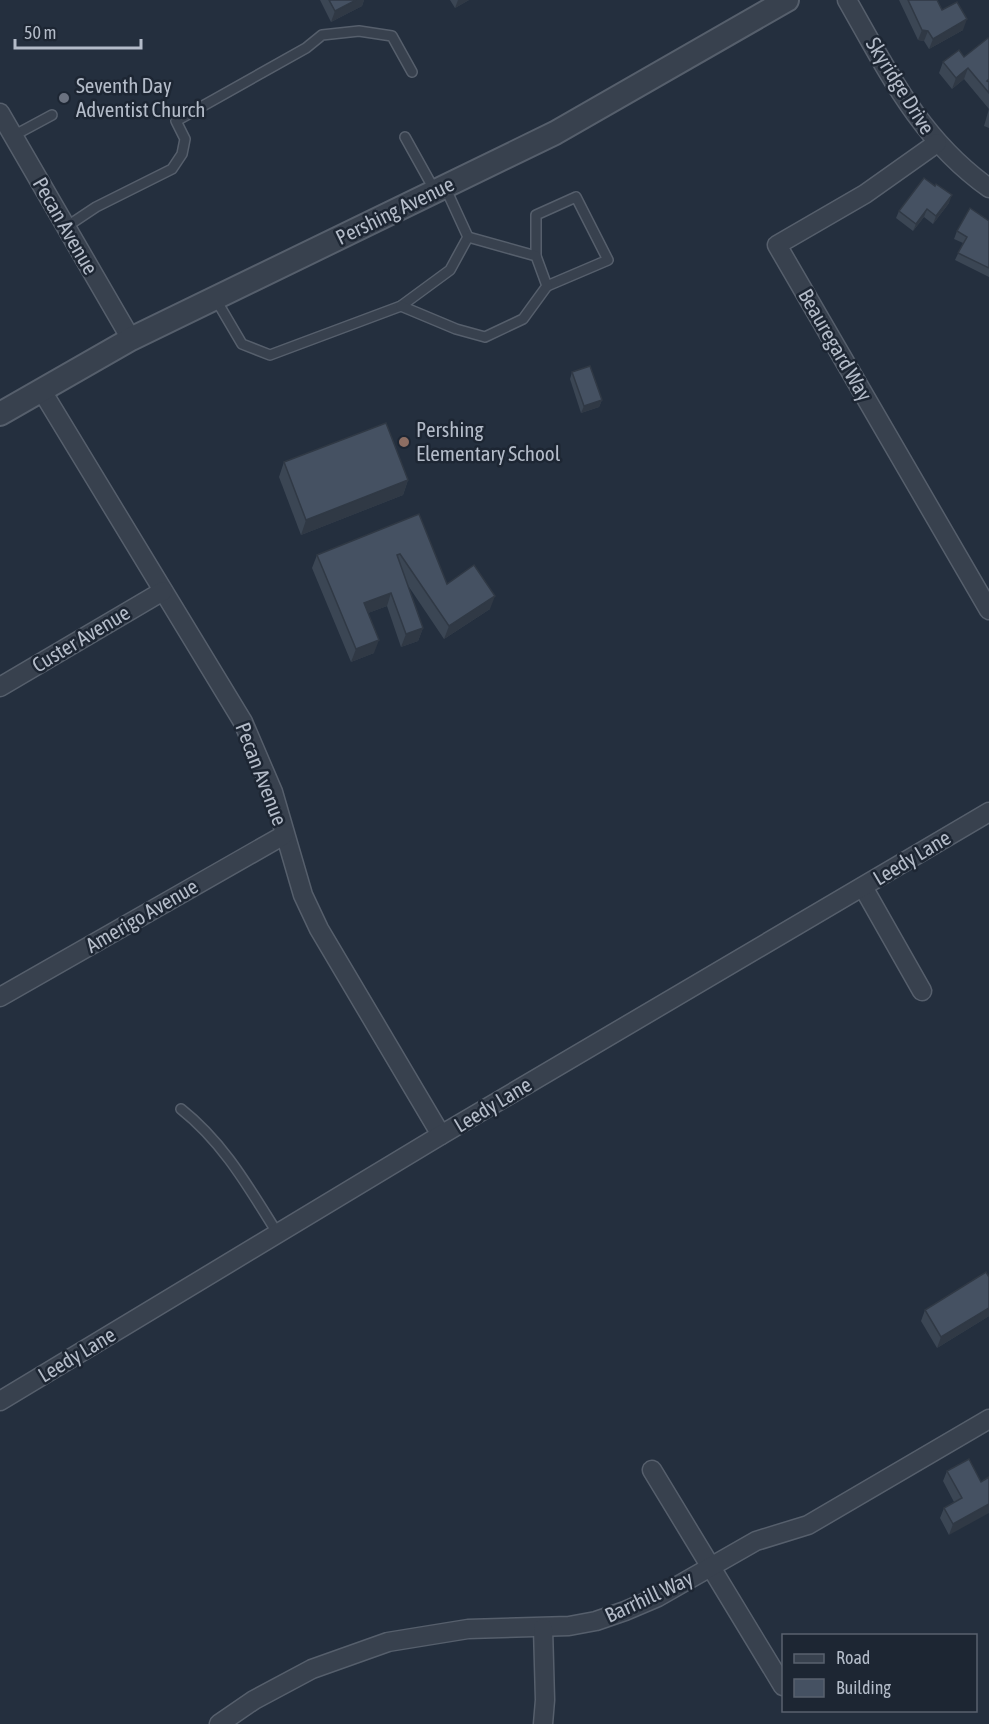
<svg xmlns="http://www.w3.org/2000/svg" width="989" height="1724" font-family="'Asap Condensed',sans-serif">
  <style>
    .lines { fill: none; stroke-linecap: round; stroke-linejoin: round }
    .service-casing { stroke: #565f6c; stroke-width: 12 }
    .minor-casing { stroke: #565f6c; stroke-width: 21 }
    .tertiary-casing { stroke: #565f6c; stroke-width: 26 }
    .service { stroke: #38414e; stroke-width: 9 }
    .minor { stroke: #38414e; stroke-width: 18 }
    .tertiary { stroke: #38414e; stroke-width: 22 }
    .wall { fill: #3b4654 }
    .shaded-wall { fill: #303945 }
    .building { fill: #455162; stroke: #303945; stroke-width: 1.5 }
    .worship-dot { fill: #6b7280; stroke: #1d2633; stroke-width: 2 }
    .education-dot { fill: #8d6e63; stroke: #1d2633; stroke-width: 2 }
    .labels { text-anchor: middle; stroke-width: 5; stroke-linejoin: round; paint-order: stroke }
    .poi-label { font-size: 21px; fill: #b4bcc9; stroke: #1d2633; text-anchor: start }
    .street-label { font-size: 21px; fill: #b4bcc9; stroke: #1d2633 }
  </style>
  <rect width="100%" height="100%" fill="#242f3e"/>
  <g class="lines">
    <defs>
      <g id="service">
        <polyline points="13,136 52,115"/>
        <polyline points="405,137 435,191"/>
        <polyline points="66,227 96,207 172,169 182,154 185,139 176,121 306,48 322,35 359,31 392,36 412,72"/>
        <polyline points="536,256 536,215 576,197 608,260 547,286"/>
        <polyline points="215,298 242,344 270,355 401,306 450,270 468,237 445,187"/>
        <polyline points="401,306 456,329 485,337 523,319 547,286 536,256 468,237"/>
        <path d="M181,1109C224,1143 249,1188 278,1234"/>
      </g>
      <g id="minor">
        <path d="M847,0C888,72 920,139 989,188"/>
        <polyline points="0,113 131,339"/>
        <polyline points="937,143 865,194 777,245 989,610"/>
        <polyline points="42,391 243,722 273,792 303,895 319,929 441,1135"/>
        <polyline points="0,687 163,591"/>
        <polyline points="863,887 922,991"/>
        <polyline points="0,997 284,835"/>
        <polyline points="0,1401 441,1135 989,812"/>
        <polyline points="652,1470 783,1686"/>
        <polyline points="219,1724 254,1700 312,1669 388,1642 468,1629 569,1626 596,1621 625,1611 658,1597 756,1541 808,1525 989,1419"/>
        <polyline points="543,1724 545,1700 543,1628"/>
      </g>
      <polyline id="tertiary" points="0,414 131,339 555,133 787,0"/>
    </defs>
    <use href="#service" class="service-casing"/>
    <use href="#minor" class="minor-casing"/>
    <use href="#tertiary" class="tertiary-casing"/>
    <use href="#service" class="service"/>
    <use href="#minor" class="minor"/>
    <use href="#tertiary" class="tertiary"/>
  </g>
  <g class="wall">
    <polygon points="320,0 364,0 362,6 331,22"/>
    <polygon points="450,0 469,0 455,8"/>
    <polygon points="899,0 937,0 942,10 963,30 929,49 924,41 918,40"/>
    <polygon points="989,39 989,109 964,79 952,89 939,73 943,62 964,57"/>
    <polygon points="989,109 989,128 984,126"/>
    <polygon points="949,203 933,224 924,217 913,231 896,218 899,211"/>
    <polygon points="989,221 989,277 955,260 963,243 954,239 957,231"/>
    <polygon points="572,372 602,400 599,407 581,413 570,379"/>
    <polygon points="284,462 408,480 403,495 301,535 279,477"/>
    <polygon points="419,514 447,584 490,609 444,639 407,584 423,628 418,641 401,647 387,606 368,613 374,653 351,662 312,568 317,555"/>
    <polygon points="989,1277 989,1316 937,1348 921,1321 925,1310"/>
    <polygon points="947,1471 981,1482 949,1535 940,1518 944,1508 954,1502 943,1481"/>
  </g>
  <g class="shaded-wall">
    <polygon points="356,0 364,0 362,6 331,22 335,11"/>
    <polygon points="458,0 469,0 455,8"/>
    <polygon points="967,19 963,30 929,49 933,39"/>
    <polygon points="922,30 928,31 924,41 918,40"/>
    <polygon points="968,68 964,79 952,89 956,78"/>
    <polygon points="952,195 949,203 933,224 936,216"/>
    <polygon points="927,209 924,217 913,231 916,224"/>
    <polygon points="602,400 599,407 581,413 584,406"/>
    <polygon points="408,480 403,495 301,535 306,520"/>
    <polygon points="391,593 387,606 360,616 364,603"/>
    <polygon points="495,596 490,609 444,639 449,626"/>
    <polygon points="423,628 418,641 401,647 406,634"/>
    <polygon points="379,640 374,653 351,662 356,649"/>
    <polygon points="989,1308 989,1316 937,1348 941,1337"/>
    <polygon points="989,1504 989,1513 949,1535 953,1524"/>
  </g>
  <g class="building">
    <polygon points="329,0 356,0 335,11"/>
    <polygon points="908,0 937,0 942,10 957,2 967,19 933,39 928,31 922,30"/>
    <polygon points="988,38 989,39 989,79 987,81 989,82 989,93 968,68 956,78 943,62 959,50 964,57"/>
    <polygon points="924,178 935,186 936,184 952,195 936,216 927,209 916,224 899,211"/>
    <polygon points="970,208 989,221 989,268 958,253 967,237 957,231"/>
    <polygon points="590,366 602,400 584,406 572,372"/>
    <polygon points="386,423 408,480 306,520 284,462"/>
    <polygon points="419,514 447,584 474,565 495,596 449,626 400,554 397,555 423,628 406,634 391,593 364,603 379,640 356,649 317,555"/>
    <polygon points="986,1272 989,1277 989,1308 941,1337 925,1310"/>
    <polygon points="969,1459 981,1482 989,1477 989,1504 953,1524 944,1508 962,1498 947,1471"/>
  </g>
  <circle class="worship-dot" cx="64" cy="98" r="6"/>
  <circle class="education-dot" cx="404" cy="442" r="6"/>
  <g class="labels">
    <g class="poi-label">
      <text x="76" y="93">Seventh Day<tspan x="76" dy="24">Adventist Church</tspan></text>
      <text x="416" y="437">Pershing<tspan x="416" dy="24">Elementary School</tspan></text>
    </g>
    <g class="street-label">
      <text transform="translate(900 86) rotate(58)" y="7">Skyridge Drive</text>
      <text transform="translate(395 211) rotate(-26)" y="7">Pershing Avenue</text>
      <text transform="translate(65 226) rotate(60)" y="7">Pecan Avenue</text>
      <text transform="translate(835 345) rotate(60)" y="7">Beauregard Way</text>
      <text transform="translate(81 639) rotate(-31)" y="7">Custer Avenue</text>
      <text transform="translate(261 774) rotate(69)" y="7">Pecan Avenue</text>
      <text transform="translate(912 858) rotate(-31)" y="7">Leedy Lane</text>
      <text transform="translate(142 916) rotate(-30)" y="7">Amerigo Avenue</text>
      <text transform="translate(493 1105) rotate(-31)" y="7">Leedy Lane</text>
      <text transform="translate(77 1355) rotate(-31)" y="7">Leedy Lane</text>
      <text transform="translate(649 1597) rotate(-25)" y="7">Barrhill Way</text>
    </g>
  </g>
  <rect x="782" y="1634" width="195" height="78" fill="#1d2633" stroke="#59626f" stroke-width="1.5"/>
  <rect x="794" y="1654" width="30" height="9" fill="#38414e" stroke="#59626f" stroke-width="1.5"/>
  <text x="836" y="1664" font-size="18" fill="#b4bcc9">Road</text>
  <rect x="794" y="1679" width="30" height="18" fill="#455162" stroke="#59626f" stroke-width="1.5"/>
  <text x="836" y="1694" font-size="18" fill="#b4bcc9">Building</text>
  <path d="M15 39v9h126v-9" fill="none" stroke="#b4bcc9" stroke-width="3"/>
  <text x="24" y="39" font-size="18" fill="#b4bcc9" stroke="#1d2633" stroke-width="4.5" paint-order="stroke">50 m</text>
</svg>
